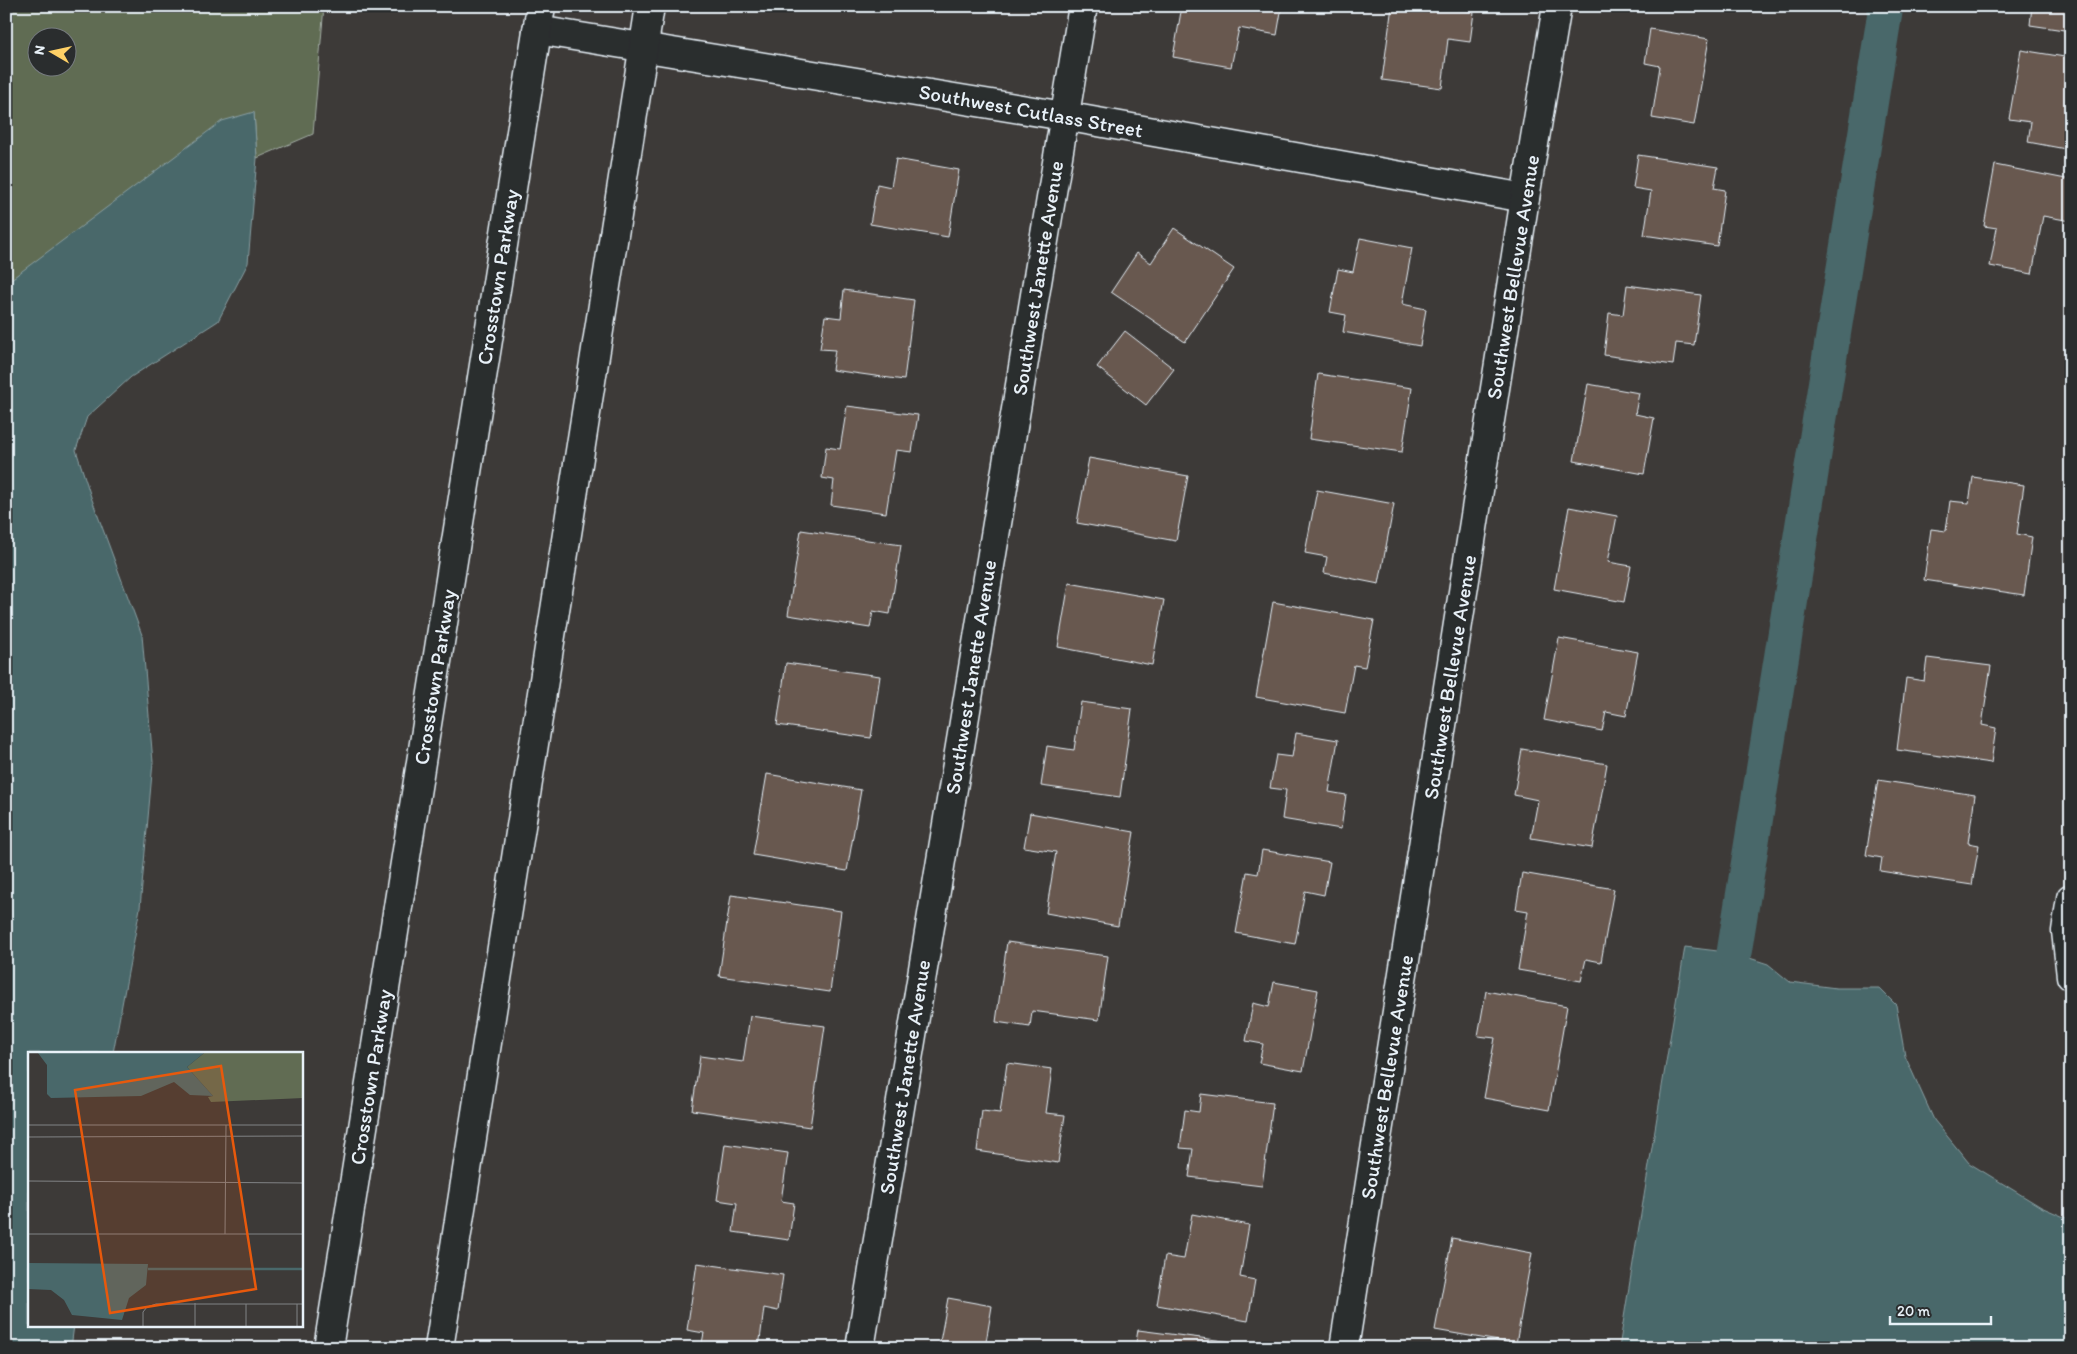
<svg xmlns="http://www.w3.org/2000/svg" width="2077" height="1354" font-family="Itim,sans-serif">
  <style>
    .green { fill: #616c53; stroke: #a4aea6; fill-rule: evenodd }
    .water { fill: #49686a; stroke: #899fa3 }
    .lines { fill: none; stroke-linecap: round; stroke-linejoin: round }
    .canal { stroke: #49686a; stroke-width: 35 }
    .building { fill: #685850; stroke: #e8f1f8 }
    .minor-casing { stroke: #e8f1f8; stroke-width: 31 }
    .major-casing { stroke: #e8f1f8; stroke-width: 31 }
    .minor { stroke: #2a2d2e; stroke-width: 28 }
    .major { stroke: #2a2d2e; stroke-width: 28 }
    .labels { text-anchor: middle; stroke-width: 4; stroke-linejoin: round; paint-order: stroke }
    .street-label { font-size: 21px; fill: #e8f1f8; stroke: #2a2d2e }
    .inset-river { fill: none; stroke: #49686a; stroke-width: 2.5 }
    .inset-road { fill: none; stroke: #818385; stroke-width: 1 }
    .view { fill: #e8590c; fill-opacity: 0.15; stroke: #e8590c; stroke-width: 2.5 }
    .inset-edge { fill: none; stroke: #e8f1f8; stroke-width: 2.5 }
  </style>
  <rect width="100%" height="100%" fill="#3d3a38"/>
  <filter id="ink" filterUnits="userSpaceOnUse"><feTurbulence type="fractalNoise" baseFrequency=".02" numOctaves="2"/><feDisplacementMap in="SourceGraphic" scale="10" xChannelSelector="R" yChannelSelector="G"/><feConvolveMatrix kernelMatrix="1 2 1 2 8 2 1 2 1" color-interpolation-filters="sRGB"/></filter>
  <g filter="url(#ink)">
    <path class="green" d="M6,6H324L313,134L257,158L254,113L6,283ZM38,38H68V68H38Z"/>
    <g class="water">
      <polygon points="254,112 257,158 248,263 218,321 131,377 87,417 76,450 91,497 142,635 153,762 140,908 113,1053 29,1053 29,1325 74,1325 71,1348 6,1348 6,283 222,121"/>
      <polygon points="1685,947 1734,953 1768,964 1790,982 1836,988 1879,988 1896,1005 1905,1056 1934,1120 1969,1163 2041,1207 2071,1220 2071,1348 1619,1348"/>
    </g>
    <g class="lines">
      <polyline class="canal" points="1734,953 1886,6"/>
    </g>
    <g class="building">
      <polygon points="1182,6 1282,6 1277,35 1239,28 1231,67 1173,57"/>
      <polygon points="1392,6 1431,6 1474,12 1470,42 1448,39 1442,88 1382,80"/>
      <polygon points="2032,6 2071,6 2071,31 2030,25"/>
      <polygon points="1650,29 1709,39 1694,125 1652,118 1660,66 1645,63"/>
      <polygon points="2021,50 2071,58 2071,150 2028,142 2031,122 2009,119"/>
      <polygon points="1638,155 1718,167 1714,188 1725,190 1717,246 1644,235 1651,191 1633,188"/>
      <polygon points="896,159 959,170 948,237 870,224 877,184 891,187"/>
      <polygon points="1995,165 2071,180 2071,221 2043,216 2032,274 1990,266 1997,228 1984,226"/>
      <polygon points="1174,228 1234,269 1185,342 1111,292 1137,253 1151,263"/>
      <polygon points="1360,238 1412,248 1402,304 1426,309 1420,346 1343,332 1346,315 1330,312 1338,269 1353,272"/>
      <polygon points="1627,285 1701,295 1694,345 1676,343 1673,365 1604,355 1609,313 1623,315"/>
      <polygon points="844,290 914,300 904,380 832,370 835,350 820,349 825,316 841,318"/>
      <polygon points="1125,331 1174,369 1146,405 1097,367"/>
      <polygon points="1318,374 1412,388 1402,452 1309,439"/>
      <polygon points="1588,384 1639,393 1635,414 1654,418 1644,474 1574,461"/>
      <polygon points="847,406 918,415 912,452 896,450 886,513 831,505 834,480 822,478 826,447 840,449"/>
      <polygon points="1089,458 1188,476 1176,541 1077,523"/>
      <polygon points="1973,477 2024,485 2017,534 2032,537 2024,595 1924,580 1931,529 1946,531 1950,501 1969,503"/>
      <polygon points="1317,490 1394,504 1379,584 1324,573 1327,557 1305,553"/>
      <polygon points="1569,507 1617,516 1608,562 1631,566 1624,602 1554,589"/>
      <polygon points="801,530 901,545 890,614 873,611 870,628 788,615"/>
      <polygon points="1069,583 1164,600 1152,665 1058,647"/>
      <polygon points="1273,602 1374,620 1365,667 1354,665 1345,713 1256,697"/>
      <polygon points="1559,638 1638,652 1626,716 1606,712 1602,731 1544,720"/>
      <polygon points="1927,658 1991,666 1982,725 1996,728 1991,763 1897,750 1906,678 1924,681"/>
      <polygon points="786,663 880,676 871,738 777,725"/>
      <polygon points="1081,702 1132,709 1120,797 1041,786 1047,746 1074,750"/>
      <polygon points="1296,733 1338,740 1329,792 1346,795 1341,829 1282,819 1286,790 1270,788 1276,755 1292,757"/>
      <polygon points="1522,749 1607,764 1592,848 1531,838 1538,800 1514,795"/>
      <polygon points="767,774 861,790 847,871 753,855"/>
      <polygon points="1878,780 1975,795 1968,843 1979,845 1972,885 1880,871 1882,858 1866,855"/>
      <polygon points="1030,813 1134,832 1118,926 1046,913 1056,852 1024,847"/>
      <polygon points="1262,850 1330,862 1324,895 1305,891 1295,944 1236,933 1247,872 1258,874"/>
      <polygon points="1522,873 1614,889 1601,962 1586,959 1581,981 1518,970 1528,911 1516,909"/>
      <polygon points="731,895 841,911 830,992 719,976"/>
      <polygon points="1007,942 1108,956 1099,1020 1032,1011 1030,1027 996,1022"/>
      <polygon points="1274,982 1318,990 1303,1071 1259,1063 1263,1044 1246,1041 1253,1003 1269,1007"/>
      <polygon points="1486,991 1567,1006 1549,1110 1484,1098 1495,1038 1478,1036"/>
      <polygon points="750,1016 825,1026 810,1127 692,1110 700,1056 743,1062"/>
      <polygon points="1007,1063 1052,1069 1046,1113 1065,1115 1058,1163 977,1151 982,1111 1000,1113"/>
      <polygon points="1201,1094 1273,1103 1262,1186 1189,1177 1193,1149 1180,1148 1185,1110 1199,1112"/>
      <polygon points="725,1144 788,1153 781,1201 794,1203 789,1240 733,1232 737,1203 717,1200"/>
      <polygon points="1192,1214 1249,1225 1240,1277 1255,1280 1248,1321 1157,1305 1165,1256 1184,1259"/>
      <polygon points="1452,1238 1532,1253 1516,1344 1435,1330"/>
      <polygon points="697,1263 783,1275 778,1311 764,1308 759,1348 701,1348 704,1333 687,1330"/>
      <polygon points="948,1298 992,1306 985,1348 939,1347"/>
      <polygon points="1138,1330 1256,1345 1255,1348 1135,1348"/>
    </g>
    <g class="lines">
      <defs>
        <g id="minor">
          <polyline points="537,30 1064,116 1525,198"/>
          <polyline points="2071,898 2066,931 2071,976"/>
          <polyline points="860,1348 1083,6"/>
          <polyline points="1344,1348 1525,198 1557,6"/>
        </g>
        <g id="major">
          <polyline points="328,1348 541,6"/>
          <polyline points="439,1348 650,6"/>
        </g>
      </defs>
      <use href="#minor" class="minor-casing"/>
      <use href="#major" class="major-casing"/>
      <use href="#minor" class="minor"/>
      <use href="#major" class="major"/>
    </g>
  </g>
  <g class="labels">
    <g class="street-label">
      <text transform="translate(1031 111) rotate(10)" y="7">Southwest Cutlass Street</text>
      <text transform="translate(498 277) rotate(-81)" y="7">Crosstown Parkway</text>
      <text transform="translate(1513 277) rotate(-81)" y="7">Southwest Bellevue Avenue</text>
      <text transform="translate(1038 278) rotate(-81)" y="7">Southwest Janette Avenue</text>
      <text transform="translate(435 677) rotate(-81)" y="7">Crosstown Parkway</text>
      <text transform="translate(971 677) rotate(-81)" y="7">Southwest Janette Avenue</text>
      <text transform="translate(1450 677) rotate(-81)" y="7">Southwest Bellevue Avenue</text>
      <text transform="translate(371 1077) rotate(-81)" y="7">Crosstown Parkway</text>
      <text transform="translate(905 1077) rotate(-81)" y="7">Southwest Janette Avenue</text>
      <text transform="translate(1387 1077) rotate(-81)" y="7">Southwest Bellevue Avenue</text>
    </g>
  </g>
  <g transform="translate(28 1052)">
    <rect width="275" height="275" fill="#3d3a38"/>
    <path d="M176,1H275V46L183,50L180,45L185,44L159,15Z" fill="#616c53"/>
    <path d="M10,1H176L159,15L185,44L162,43L146,30L113,44L23,46L19,42V13ZM0,211L120,212L118,233L101,246L94,268L44,263L36,248L23,238L0,237Z" fill="#49686a"/>
    <path class="inset-river" d="M120,217H275"/>
    <path class="inset-road" d="M0,73H275M0,85L275,84M0,129L275,131M0,182H275M197,182L198,73M115,274V260L119,255L128,252H275M167,274V251M218,274V252M269,274V252"/>
    <path class="view" d="M193,14L228,237L82,261L47,38Z"/>
    <rect width="275" height="275" class="inset-edge"/>
  </g>
  <rect width="2077" height="1354" fill="none" stroke="#2a2d2e" stroke-width="25"/>
  <rect x="12" y="12" width="2052" height="1329" fill="none" stroke="#e8f1f8" stroke-width="2" filter="url(#ink)"/>
  <g transform="translate(52 52) rotate(279)"><circle r="24" fill="#2a2d2e" stroke="#767b7f"/>
  <path d="M0-4L9 19L0 12L-9 19Z" fill="#ffd166"/>
  <text y="-8" font-size="14" font-weight="bold" text-anchor="middle" fill="#e8f1f8">N</text>
  </g>
  <path d="M1890 1316v8h101v-8" fill="none" stroke="#e8f1f8" stroke-width="2.5"/>
  <text x="1897" y="1316" font-size="15" fill="#e8f1f8" stroke="#2a2d2e" stroke-width="4" paint-order="stroke">20 m</text>
</svg>
